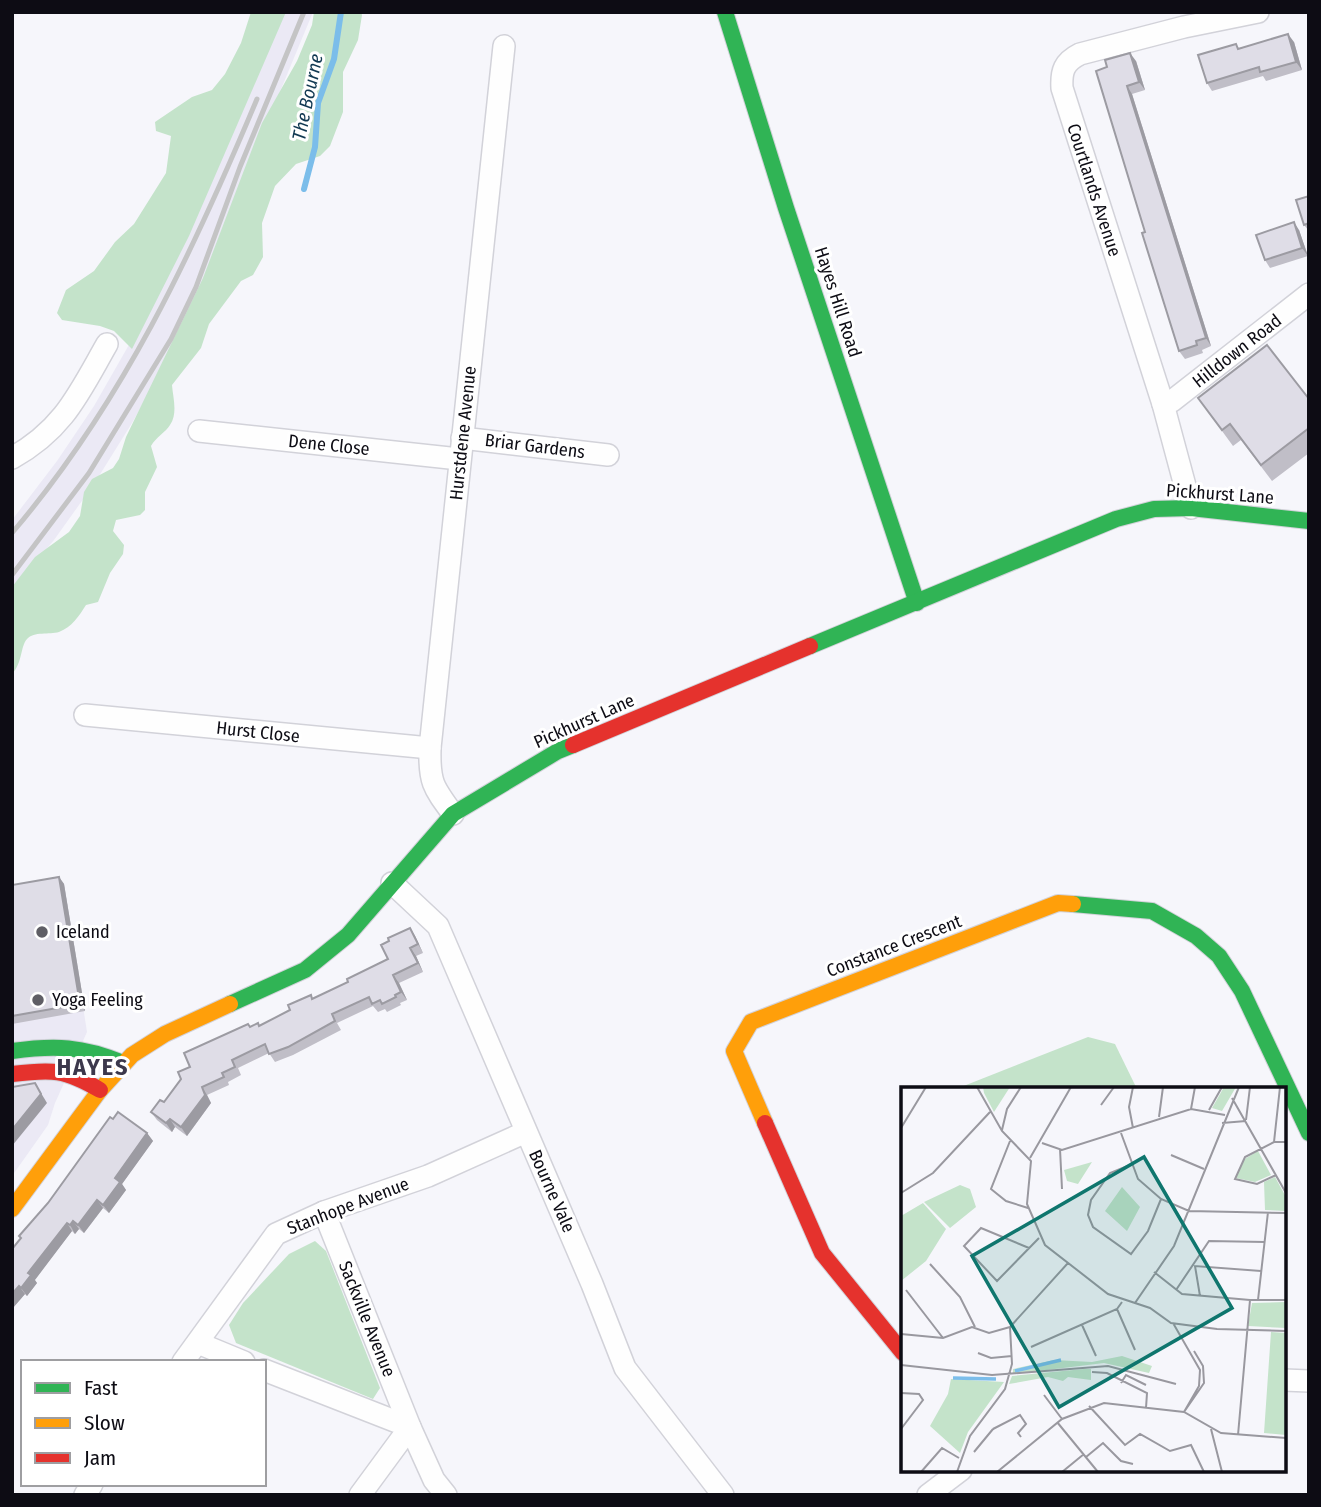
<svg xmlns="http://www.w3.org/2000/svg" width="1321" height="1507" font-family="'Fira Sans Condensed',sans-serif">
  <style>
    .built { fill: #ebe9f5 }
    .green { fill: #c4e3ca }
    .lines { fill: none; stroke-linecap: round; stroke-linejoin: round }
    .stream { stroke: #7bbdea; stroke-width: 6 }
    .street-casing { stroke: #d2d2d9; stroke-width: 24 }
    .fast-casing { stroke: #d2d2d9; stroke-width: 18 }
    .slow-casing { stroke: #d2d2d9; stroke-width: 18 }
    .jam-casing { stroke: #d2d2d9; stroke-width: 18 }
    .street { stroke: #fefefe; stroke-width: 21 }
    .fast { stroke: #30b455; stroke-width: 16 }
    .slow { stroke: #ff9f0a; stroke-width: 16 }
    .jam { stroke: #e5322d; stroke-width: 16 }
    .rail { stroke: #c4c4c5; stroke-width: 5 }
    .wall { fill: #c0bec7 }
    .shaded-wall { fill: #9c9ba2 }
    .building { fill: #dfdde7; stroke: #9c9ba2; stroke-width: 2 }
    .poi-dot { fill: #5f5e65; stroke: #fff; stroke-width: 2.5 }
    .labels { text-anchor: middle; stroke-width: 6; stroke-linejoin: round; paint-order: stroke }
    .street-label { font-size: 18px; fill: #0d0c14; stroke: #fff }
    .poi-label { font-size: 18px; fill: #0d0c14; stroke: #fff; text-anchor: start }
    .water-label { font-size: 19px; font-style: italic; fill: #113952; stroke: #fff }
    .district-label { font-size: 24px; font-weight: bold; letter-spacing: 2px; fill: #3c384c; stroke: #fff }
    .inset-river { fill: none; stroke: #7bbdea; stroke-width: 3.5 }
    .inset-road { fill: none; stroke: #99989f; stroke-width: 2 }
    .view { fill: #0f766e; fill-opacity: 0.15; stroke: #0f766e; stroke-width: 3.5 }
    .inset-edge { fill: none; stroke: #0d0c14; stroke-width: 3.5 }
  </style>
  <rect width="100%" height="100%" fill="#f6f6fb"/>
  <g class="built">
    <polygon points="282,12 313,12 250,164 220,249 169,357 132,423 94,484 54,540 12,590 12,520 57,461 94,406 130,343"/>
    <polygon points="12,882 17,892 64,884 87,1032 55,1103 48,1125 12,1176"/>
  </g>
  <g class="green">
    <polygon points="251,12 286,12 189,236 132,349 114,331 100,326 62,320 57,313 66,290 94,271 115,242 134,224 166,173 171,136 156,131 155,122 192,97 212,90 225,74 241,43"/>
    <path d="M314,12H361L362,15L358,40L343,72V112L330,146L320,156L296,164L275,186L262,223L263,257L253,275L241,281L209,324L201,348L172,385C173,398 178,413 170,425C166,432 156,437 151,446L157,467L145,492V510L140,515L116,520L113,531L124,545L123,554L110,573L98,602L86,605C79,616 72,627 59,632C49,635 34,631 27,639C20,647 23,662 12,674V587L35,557L69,532L80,516L84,492L92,479L113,468L119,459L126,437L203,278L262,123L297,61L312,25Z"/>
    <polygon points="1088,1037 1115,1044 1137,1089 956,1089"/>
    <polygon points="315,1241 326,1251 380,1388 373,1399 236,1343 229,1325 243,1303 289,1254"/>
  </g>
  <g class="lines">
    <polyline class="stream" points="304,189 315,147 318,103 334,59 341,12"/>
    <defs>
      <g id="street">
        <polyline points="1163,404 1172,401 1309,294"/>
        <polyline points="199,431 459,459"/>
        <polyline points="462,438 608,455"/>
        <path d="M12,458C64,429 79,393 107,344"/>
        <path d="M1191,508L1163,404L1062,88C1061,71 1064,62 1080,54L1184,27L1258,12"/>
        <polyline points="85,715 430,748"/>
        <path d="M453,814C433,787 429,782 430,748L504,46"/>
        <polyline points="392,883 438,926 592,1284 625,1368 723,1495"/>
        <polyline points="324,1212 410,1427 434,1480 446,1495"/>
        <polyline points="198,1343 244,1362"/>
        <polyline points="183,1362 276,1234 324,1212 428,1176 526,1132"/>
        <polyline points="264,1370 410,1427 360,1495"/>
        <polyline points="1284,1380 1309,1381"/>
        <polyline points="85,1495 92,1484"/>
        <polyline points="928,1495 961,1470"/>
      </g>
      <g id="fast">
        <polyline points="725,12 786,208 917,603"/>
        <polyline points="810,646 1116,519 1154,509 1191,508 1309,521"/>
        <polyline points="1073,904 1152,911 1196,936 1219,956 1242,991 1309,1133"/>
        <polyline points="230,1004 305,970 348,935 453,814 558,751 573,745"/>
        <path d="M12,1051C55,1045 82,1046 123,1063"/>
      </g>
      <g id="slow">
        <polyline points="765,1123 734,1051 751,1022 1058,903 1073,904"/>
        <polyline points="12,1209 100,1090 132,1055 165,1034 230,1004"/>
      </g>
      <g id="jam">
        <polyline points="573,745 810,646"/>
        <path d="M12,1074C52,1069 65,1069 100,1090"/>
        <polyline points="765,1123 822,1253 903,1353"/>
      </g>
    </defs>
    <use href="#street" class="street-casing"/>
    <use href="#fast" class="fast-casing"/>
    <use href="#slow" class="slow-casing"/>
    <use href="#jam" class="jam-casing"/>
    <use href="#street" class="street"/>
    <use href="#fast" class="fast"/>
    <use href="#slow" class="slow"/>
    <use href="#jam" class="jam"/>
    <g class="rail">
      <path d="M12,533C122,404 192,254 257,99"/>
      <polyline points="12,575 89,473 171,339 196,287 240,167 304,12"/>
    </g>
  </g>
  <g class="wall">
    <polygon points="1294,42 1302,70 1266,81 1263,76 1212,91 1207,83 1239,48"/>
    <polygon points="1136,61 1145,90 1132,94 1211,346 1202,350 1203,353 1185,359 1179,351 1145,232 1096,71"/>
    <polygon points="1309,196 1309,231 1304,225"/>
    <polygon points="1299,230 1308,256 1270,268 1265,260"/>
    <polygon points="1198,398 1309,399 1309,453 1272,481 1241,440 1233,446"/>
    <polygon points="59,877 64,884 85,1011 12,1024 12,885"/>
    <polygon points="410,928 415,936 423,953 416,956 423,972 399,983 407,1000 400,1003 401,1005 387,1012 385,1009 378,1012 373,1006 337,1023 341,1030 293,1055 275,1062 269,1053 238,1068 241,1075 228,1082 229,1085 207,1095 211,1103 187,1136 175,1127 172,1132 157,1120 151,1112 164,1102 190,1067 250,1027 258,1023 260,1026 290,1010 311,995 313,999 348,982 388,959 389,941"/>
    <polygon points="113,1119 147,1133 153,1141 122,1184 126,1190 109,1213 103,1208 84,1233 79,1229 75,1234 72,1231 34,1280 37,1283 27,1296 25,1294 12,1309 21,1239 19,1236 48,1203"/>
  </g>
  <g class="shaded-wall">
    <polygon points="1288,34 1294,42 1302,70 1296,62"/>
    <polygon points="1130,53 1136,61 1145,90 1139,82"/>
    <polygon points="1127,86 1132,94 1211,346 1206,338"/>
    <polygon points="1294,222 1299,230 1308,256 1302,248"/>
    <polygon points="59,877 64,884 85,1011 80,1004"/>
    <polygon points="410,928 415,936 423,953 418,944"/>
    <polygon points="410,948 416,956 423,972 418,963"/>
    <polygon points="393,975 399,983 407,1000 401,992"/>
    <polygon points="35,1083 47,1103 12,1146 12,1130"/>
    <polygon points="202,1087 207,1095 211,1103 187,1136 181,1127"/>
    <polygon points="170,1119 175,1127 172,1132 166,1123"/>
    <polygon points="147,1133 153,1141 122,1184 126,1190 109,1213 103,1205 115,1178"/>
    <polygon points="97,1200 103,1208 84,1233 78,1225"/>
    <polygon points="73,1221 79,1229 75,1234 70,1225"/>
    <polygon points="67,1223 72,1231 35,1280 37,1283 27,1296 21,1288 28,1273"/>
    <polygon points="19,1286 25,1294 12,1309 12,1294"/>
  </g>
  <g class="building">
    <polygon points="1288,34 1296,62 1260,72 1259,67 1207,83 1198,55 1236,44 1238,49"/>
    <polygon points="1130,53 1139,82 1127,86 1206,338 1196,341 1197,345 1179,351 1142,233 1145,232 1096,71 1107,67 1105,60"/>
    <polygon points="1309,196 1309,223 1304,225 1296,200"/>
    <polygon points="1294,222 1302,248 1265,260 1256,235"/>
    <polygon points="1267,345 1309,399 1309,428 1261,465 1230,424 1222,430 1198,398"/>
    <polygon points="59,877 80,1004 12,1016 12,885"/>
    <polygon points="410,928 418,944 410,948 418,963 393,975 401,992 395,995 396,997 382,1004 380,1000 372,1004 369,997 332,1014 335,1021 288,1047 269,1054 265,1044 232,1060 235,1067 222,1073 224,1077 202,1087 205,1095 181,1127 170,1119 166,1123 151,1112 160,1100 164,1102 181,1079 178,1072 190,1067 184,1053 248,1024 250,1027 258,1023 259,1026 290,1010 288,1005 311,995 312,999 348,982 347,979 388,959 381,945 389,941 388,938"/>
    <polygon points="35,1083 41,1094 12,1130 12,1087"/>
    <polygon points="118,1112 147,1133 115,1178 120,1182 103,1205 97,1200 78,1225 73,1221 70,1225 67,1223 28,1273 31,1275 21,1288 19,1286 12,1294 12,1249 21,1238 19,1236 48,1203 110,1117 113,1119"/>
  </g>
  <g class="poi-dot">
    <circle cx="42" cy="932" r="7"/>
    <circle cx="38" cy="1000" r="7"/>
  </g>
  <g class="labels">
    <g class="street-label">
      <text transform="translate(1094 190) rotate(72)" y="6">Courtlands Avenue</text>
      <text transform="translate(838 302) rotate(72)" y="6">Hayes Hill Road</text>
      <text transform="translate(1237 351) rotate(-38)" y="6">Hilldown Road</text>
      <text transform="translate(463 433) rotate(-84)" y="6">Hurstdene Avenue</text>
      <text transform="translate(329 445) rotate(6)" y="6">Dene Close</text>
      <text transform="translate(535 446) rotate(7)" y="6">Briar Gardens</text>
      <text transform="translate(1220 494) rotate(4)" y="6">Pickhurst Lane</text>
      <text transform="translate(584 721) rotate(-24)" y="6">Pickhurst Lane</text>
      <text transform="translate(258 732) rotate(6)" y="6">Hurst Close</text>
      <text transform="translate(894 946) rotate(-21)" y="6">Constance Crescent</text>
      <text transform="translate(552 1191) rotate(66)" y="6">Bourne Vale</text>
      <text transform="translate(348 1206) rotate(-21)" y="6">Stanhope Avenue</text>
      <text transform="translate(367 1319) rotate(68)" y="6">Sackville Avenue</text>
    </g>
    <g class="poi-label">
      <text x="56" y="938">Iceland</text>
      <text x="52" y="1006">Yoga Feeling</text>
    </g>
    <g class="water-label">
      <text transform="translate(307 97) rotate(-78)" y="7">The Bourne</text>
    </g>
    <g class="district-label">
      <text x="93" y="1075">HAYES</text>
    </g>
  </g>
  <g transform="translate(901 1087)">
    <rect width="385" height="385" fill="#f6f6fb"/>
    <path d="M82,0H109L93,25L83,6ZM323,0H335L321,24L311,21ZM357,64L370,88L354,95L335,91L342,73ZM191,75L177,97L166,94L163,83ZM374,90L385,110V124L364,123L363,95ZM59,98L69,102L75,120L49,141L23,115ZM221,100L239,120L226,144L204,124ZM22,116L45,142L25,174L0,194V129ZM385,215V241L347,239L351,216ZM370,245L385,246V348L363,346ZM221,269L251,279L248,286L203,276L112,287V282L153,273L191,275ZM183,282H190V293L167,290L162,294L147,290L108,297L111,289ZM50,292L103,295L67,345L59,366L29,339L47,307Z" fill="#c4e3ca"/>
    <path class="inset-river" d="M114,284L160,273M52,291L95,292"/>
    <path class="inset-road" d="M76,0L101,44L130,74L126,117L144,158L207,207L249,221L270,236L316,242L385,244M232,0L228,20L232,41M331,11L385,106M200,18L213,0M290,22L294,0M308,23L321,0M258,30L262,0M345,33L349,0M321,36L345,34M0,41L25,0M101,43L106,22L120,0M220,46L237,92L260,112L288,124L385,126M109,54L90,102L105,114L127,121M373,55L379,0M141,56L161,63L290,22L324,28M159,62L161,102M270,68L303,82M129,71L170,0M229,78L209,86L190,113L187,128L192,140L230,167L247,144L260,112M375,88L356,97L334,92L344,70L373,55H385M0,106L32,86L89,25M128,161L80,141L63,159L96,194L138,151M29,177L59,210L74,240M253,185L281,207L349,213M5,203L42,251M275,203L308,154L364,155M299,209L294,179L360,184M357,213L367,125M234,216L273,159L338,0M216,222L234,263M272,236L299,283L298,299L283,325M181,238L195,269M109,240L167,176M0,247L42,251L71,240L88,246L109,240M130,260L216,222L221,215M77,266L90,271L111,269M0,278L91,288L207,279L275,297M191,285L206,286L246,306L245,321M220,296L225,288L245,298M0,306L18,307L22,313L0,342M143,308L161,332M188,319L224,358L239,347L269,364L290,358L303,385M283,325L303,296L302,279L293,264M156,335L197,385M92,342L119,328L125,337L117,346L120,350M310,342L321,385M337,348L349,213H385M73,365L92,342M185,370L202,356L220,374L232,377M20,385L41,361L58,371M56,385L69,349L104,302L111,277L109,240M96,385L161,332L203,316L283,325L320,346L385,351M161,385L183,367"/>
    <path class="view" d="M243,70L331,221L158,320L71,169Z"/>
    <rect width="385" height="385" class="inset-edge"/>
  </g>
  <rect width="1321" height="1507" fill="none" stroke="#0d0c14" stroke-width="28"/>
  <rect x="21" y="1360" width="245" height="126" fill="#ffffff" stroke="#9e9ea1" stroke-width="2"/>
  <rect x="35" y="1383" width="35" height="10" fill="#30b455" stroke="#9e9ea1" stroke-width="2"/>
  <text x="84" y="1395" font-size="21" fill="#0d0c14">Fast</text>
  <rect x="35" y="1418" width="35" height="10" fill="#ff9f0a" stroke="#9e9ea1" stroke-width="2"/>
  <text x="84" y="1430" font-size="21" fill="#0d0c14">Slow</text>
  <rect x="35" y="1453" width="35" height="10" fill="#e5322d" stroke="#9e9ea1" stroke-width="2"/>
  <text x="84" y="1465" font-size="21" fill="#0d0c14">Jam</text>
</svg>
